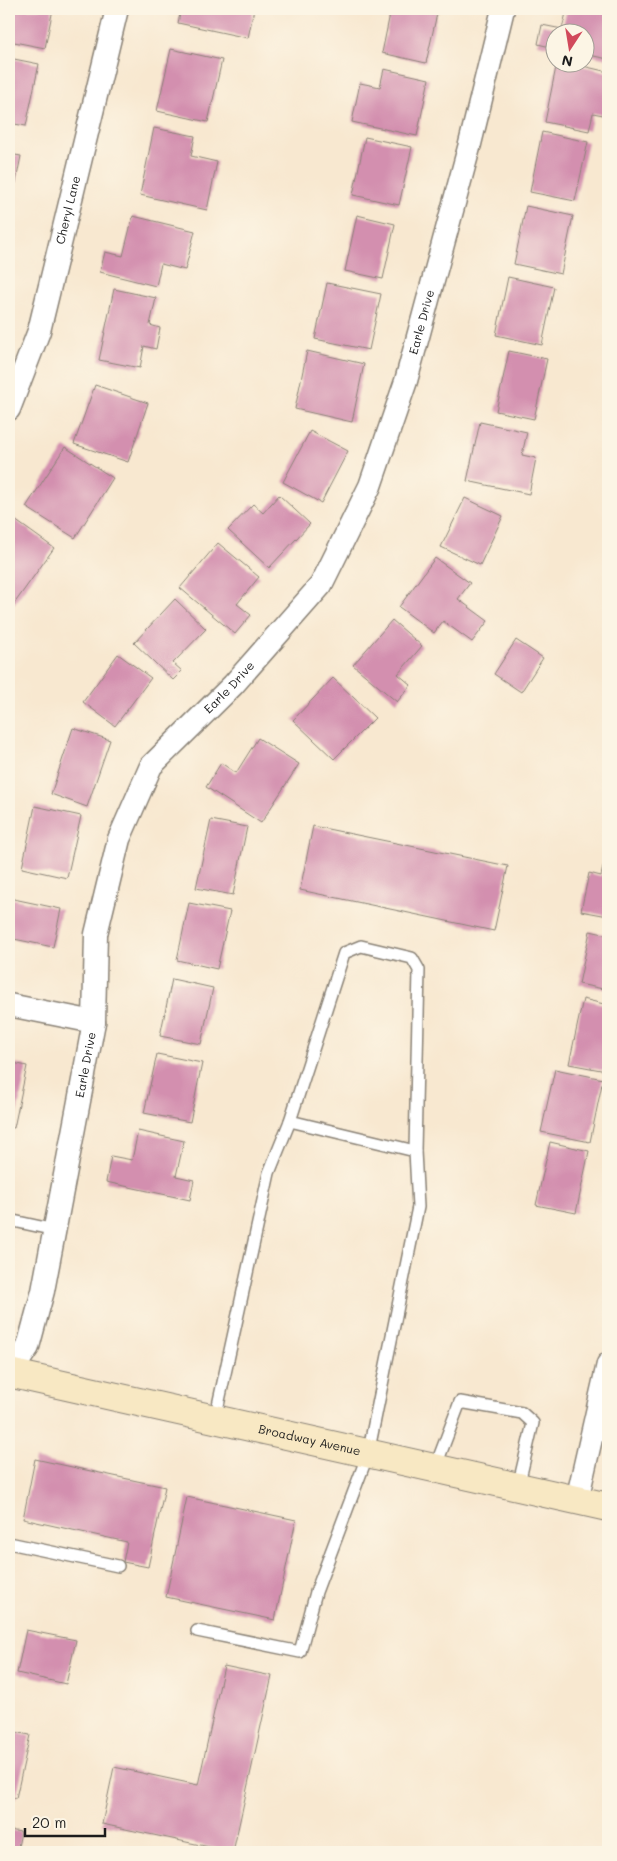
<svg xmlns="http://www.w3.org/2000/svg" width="617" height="1861" font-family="Mali,sans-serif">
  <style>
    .building { fill: #d38faf }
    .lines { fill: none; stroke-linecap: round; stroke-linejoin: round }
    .lane-casing { stroke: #8a8276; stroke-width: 14 }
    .street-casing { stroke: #8a8276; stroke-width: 25 }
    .secondary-casing { stroke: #8a8276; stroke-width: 30 }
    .lane { stroke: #fff; stroke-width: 11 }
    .street { stroke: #fff; stroke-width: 22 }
    .secondary { stroke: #f8e8c3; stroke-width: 28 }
    .labels { text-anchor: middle; stroke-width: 4; stroke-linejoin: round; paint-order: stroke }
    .street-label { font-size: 12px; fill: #1c1c1c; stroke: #fcf5e5 }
  </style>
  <rect width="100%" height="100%" fill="#fcf5e5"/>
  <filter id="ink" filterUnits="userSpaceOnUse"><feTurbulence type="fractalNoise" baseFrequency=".02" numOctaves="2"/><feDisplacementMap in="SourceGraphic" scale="10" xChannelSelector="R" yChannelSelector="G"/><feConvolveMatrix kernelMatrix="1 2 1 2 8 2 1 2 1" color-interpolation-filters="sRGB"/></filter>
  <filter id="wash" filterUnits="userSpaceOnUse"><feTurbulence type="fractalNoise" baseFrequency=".0096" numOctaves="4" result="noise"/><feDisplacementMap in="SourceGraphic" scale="20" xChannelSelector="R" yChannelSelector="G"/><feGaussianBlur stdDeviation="1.12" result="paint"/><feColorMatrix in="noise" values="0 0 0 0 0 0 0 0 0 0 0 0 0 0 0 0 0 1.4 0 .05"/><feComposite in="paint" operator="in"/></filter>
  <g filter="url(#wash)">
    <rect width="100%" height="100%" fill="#f8e8d0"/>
    <g id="blocks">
      <g class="building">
        <polygon points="13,9 53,9 45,48 9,41 9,29"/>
        <polygon points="181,9 254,9 248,38 178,23"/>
        <polygon points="391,9 438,9 426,63 382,53"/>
        <polygon points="567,9 608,9 608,59 584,54 584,32 554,32 554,48 538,44 542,25 562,29"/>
        <polygon points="171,49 222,60 208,122 157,111"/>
        <polygon points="9,58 39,64 26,126 9,123"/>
        <polygon points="557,62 566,62 608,72 608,116 593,113 589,131 545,122"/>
        <polygon points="384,69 429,79 417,136 352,122 360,83 380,87"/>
        <polygon points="154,128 195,136 191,156 217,162 207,210 140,195"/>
        <polygon points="542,132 588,142 575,201 530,192"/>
        <polygon points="365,137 412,147 399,205 353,195"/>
        <polygon points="9,154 21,156 10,212 9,212"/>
        <polygon points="526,206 573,216 561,274 514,264"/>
        <polygon points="357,215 395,224 383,279 345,271"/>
        <polygon points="133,216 195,231 185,270 161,264 156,286 100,272 105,252 123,256"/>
        <polygon points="508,277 554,287 542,345 496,335"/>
        <polygon points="327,283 381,294 369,350 315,339"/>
        <polygon points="114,289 156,298 150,325 160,328 156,349 144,346 140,368 99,360"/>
        <polygon points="307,351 364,364 352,422 295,409"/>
        <polygon points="509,351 547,359 534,419 496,411"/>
        <polygon points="95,385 148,403 128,462 74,444"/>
        <polygon points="480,422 527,432 522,455 536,458 529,494 467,481"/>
        <polygon points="310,431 348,451 321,503 283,482"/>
        <polygon points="65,447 113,478 75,538 26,507"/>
        <polygon points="279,495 310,524 269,568 228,530 253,504 263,513"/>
        <polygon points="465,498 503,516 480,565 441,547"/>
        <polygon points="15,520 54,548 14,604 9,601 9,528"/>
        <polygon points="218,543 259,577 237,604 251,615 235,634 180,588"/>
        <polygon points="435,558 470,583 458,599 488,621 472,642 443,621 434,633 399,607"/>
        <polygon points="175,599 206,629 173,663 182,671 173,680 134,643"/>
        <polygon points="392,620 422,646 398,674 411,685 397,702 353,665"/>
        <polygon points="516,640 543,658 521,692 494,674"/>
        <polygon points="118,654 151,678 115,726 83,702"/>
        <polygon points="333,678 375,718 334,759 293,720"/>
        <polygon points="73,728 110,740 87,807 51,794"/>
        <polygon points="258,738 299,764 261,823 206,787 221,763 236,773"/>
        <polygon points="35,806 81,816 67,878 22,868"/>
        <polygon points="211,820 247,827 233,895 196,888"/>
        <polygon points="313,826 508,866 494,931 300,890"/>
        <polygon points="605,858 608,858 608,916 581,911 589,873 601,876"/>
        <polygon points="9,898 61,909 53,947 9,938"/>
        <polygon points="189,903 230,911 217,969 177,960"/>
        <polygon points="590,931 608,935 608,990 579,984"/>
        <polygon points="172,979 213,988 201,1044 160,1036"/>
        <polygon points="583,999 608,1005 608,1060 606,1071 569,1064"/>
        <polygon points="157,1054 202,1063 190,1122 144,1113"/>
        <polygon points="9,1062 27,1066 14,1128 9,1127"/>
        <polygon points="555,1069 603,1079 590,1142 541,1132"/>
        <polygon points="138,1131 184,1141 176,1176 194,1180 190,1200 106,1182 111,1156 132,1160"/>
        <polygon points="550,1142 589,1151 576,1213 536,1205"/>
        <polygon points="35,1459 165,1487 148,1567 123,1562 127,1542 23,1519"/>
        <polygon points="187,1497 296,1520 275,1620 166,1597"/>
        <polygon points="26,1630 76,1640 66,1684 17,1673"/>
        <polygon points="224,1666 272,1676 233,1852 102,1824 114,1767 198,1785"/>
        <polygon points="9,1731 30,1735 16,1798 9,1797"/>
        <polygon points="9,1830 21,1832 17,1852 9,1852"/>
      </g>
    </g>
  </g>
  <g filter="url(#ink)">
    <use href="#blocks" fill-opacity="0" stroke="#8a8276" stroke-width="1"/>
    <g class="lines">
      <defs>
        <g id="lane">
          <polyline points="290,1121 344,953 361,946 412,958 419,970 415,1151"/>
          <polyline points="9,1220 55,1230"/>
          <polyline points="592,1433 608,1437"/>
          <polyline points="435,1468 460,1402 522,1413 533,1423 518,1487"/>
          <polyline points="9,1543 118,1566"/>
          <polyline points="197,1631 300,1652 316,1592 368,1454 418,1207 415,1151 290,1121 269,1173 215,1419"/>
        </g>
        <g id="street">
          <path id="s1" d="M9,409L39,331L117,9"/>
          <polyline points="9,1005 94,1022"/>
          <path id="s2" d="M9,1375L28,1347L43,1291L94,1022L96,934L119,839L151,766L233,685L321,585L370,486L406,381L470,144L503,9"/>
          <polyline points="577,1500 608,1364"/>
        </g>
        <g id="secondary">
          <path id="s3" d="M9,1373L608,1507"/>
        </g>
      </defs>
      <use href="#lane" class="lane-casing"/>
      <use href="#street" class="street-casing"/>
      <use href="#secondary" class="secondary-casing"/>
      <use href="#lane" class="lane"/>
      <use href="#street" class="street"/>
      <use href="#secondary" class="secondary"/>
    </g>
  </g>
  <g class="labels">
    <g class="street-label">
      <text dy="4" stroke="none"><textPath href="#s1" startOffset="208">Cheryl Lane</textPath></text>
      <text dy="4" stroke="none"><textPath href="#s2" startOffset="1162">Earle Drive</textPath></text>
      <text dy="4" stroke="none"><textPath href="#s2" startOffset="742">Earle Drive</textPath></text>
      <text dy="4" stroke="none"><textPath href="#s2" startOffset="322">Earle Drive</textPath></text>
      <text dy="4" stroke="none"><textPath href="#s3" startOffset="308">Broadway Avenue</textPath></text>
    </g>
  </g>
  <rect width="617" height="1861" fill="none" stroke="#fcf5e5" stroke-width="30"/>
  <g transform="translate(570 48) rotate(192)"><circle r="24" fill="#fcf5e5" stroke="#a29e95"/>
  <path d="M0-4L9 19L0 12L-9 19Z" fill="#d1495b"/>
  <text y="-8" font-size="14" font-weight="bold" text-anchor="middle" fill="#1c1c1c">N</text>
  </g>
  <path d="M25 1828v8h80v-8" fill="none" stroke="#1c1c1c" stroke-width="2.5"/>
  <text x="32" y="1828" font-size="15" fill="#1c1c1c" stroke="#fcf5e5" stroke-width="4" paint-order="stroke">20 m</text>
</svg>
